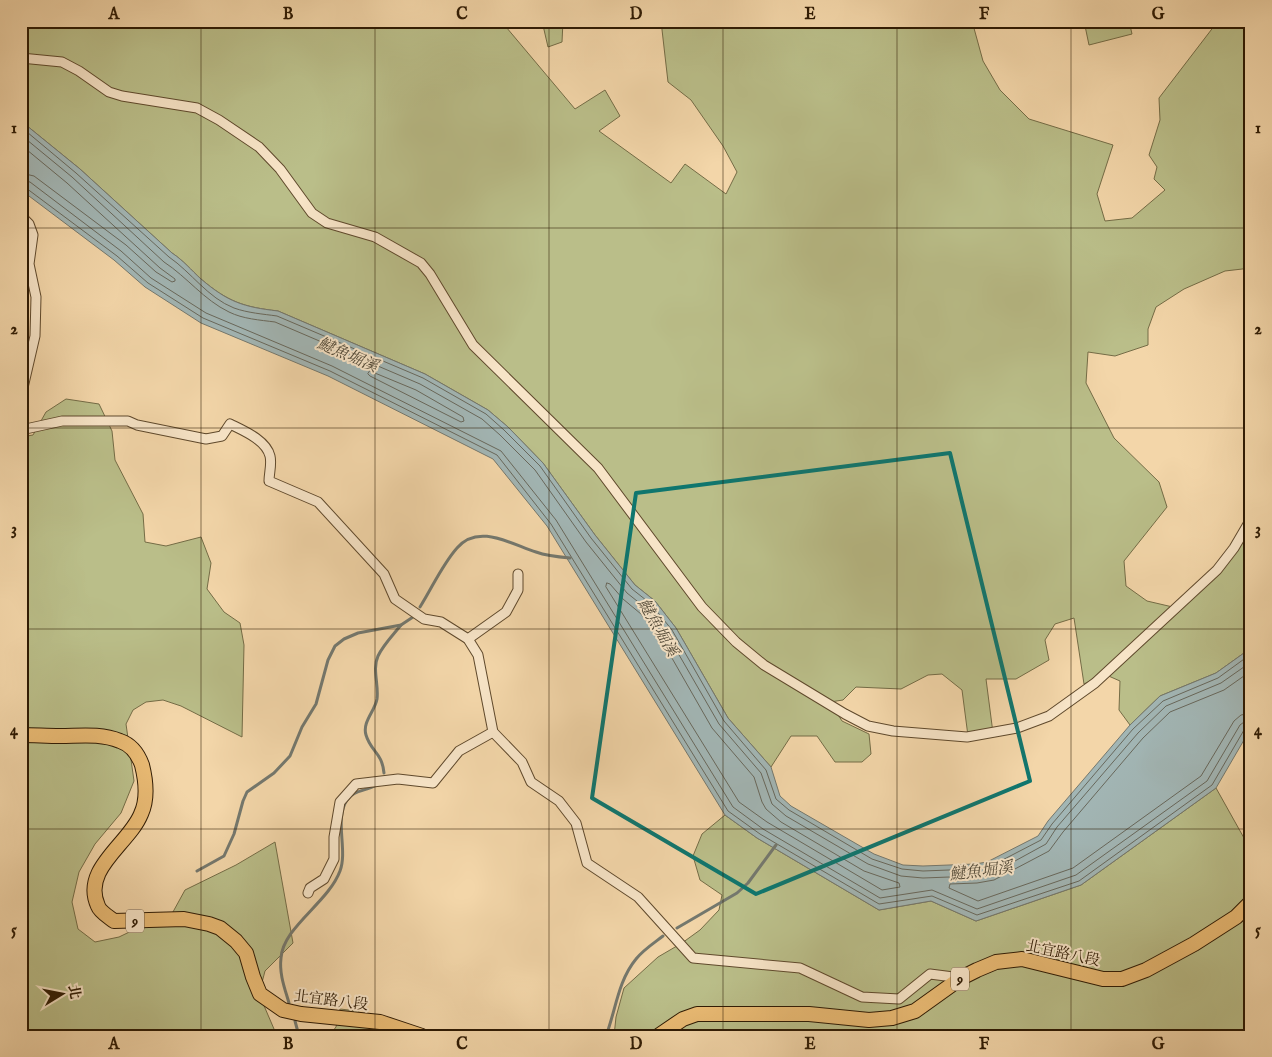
<svg xmlns="http://www.w3.org/2000/svg" width="1272" height="1057" font-family="'IM FELL English','Noto Serif TC',serif">
  <style>
    .green { fill: #babe89; stroke: #746c46 }
    .water { fill: #a2b6b5; stroke: #74786e }
    .lines { fill: none; stroke-linecap: round; stroke-linejoin: round }
    .shore { stroke: #68685c; stroke-width: 1 }
    .stream { stroke: #74786e; stroke-width: 3 }
    .minor-casing { stroke: #5f492c; stroke-width: 11 }
    .primary-casing { stroke: #2e1a03; stroke-width: 16 }
    .minor { stroke: #f7e4c7; stroke-width: 9 }
    .primary { stroke: #eabb74; stroke-width: 14 }
    .marked { fill: none; stroke: #0f766e; stroke-width: 4; stroke-linejoin: round }
    .grid { fill: none; stroke: #2e1a03; stroke-width: 1; stroke-opacity: 0.55 }
    .labels { text-anchor: middle; stroke-width: 4; stroke-linejoin: round; paint-order: stroke }
    .shield { fill: #f7e4c7; stroke: #6a573e; stroke-width: 1 }
    .shield-label { font-size: 14px; font-weight: bold; fill: #2e1a03 }
    .street-label { font-size: 15px; fill: #2e1a03; stroke: #f7e4c7 }
    .water-label { font-size: 16px; font-style: italic; fill: #514938; stroke: #f7e4c7 }
    .neatline { fill: none; stroke: #2e1a03; stroke-width: 2 }
    .grid-label { font-size: 16px; text-anchor: middle; font-weight: bold; fill: #2e1a03 }
  </style>
  <rect width="100%" height="100%" fill="#f3d6a9"/>
  <filter id="stains"><feTurbulence type="fractalNoise" baseFrequency=".004" numOctaves="4"/><feColorMatrix values="0 0 0 0 .2 0 0 0 0 .09 0 0 0 0 .02 0 0 0 .5 -.17"/></filter>
  <radialGradient id="worn" r=".72"><stop offset=".6" stop-color="#630" stop-opacity="0"/><stop offset="1" stop-color="#630" stop-opacity=".3"/></radialGradient>
  <g class="green">
    <path d="M21,21H501L575,109L605,90L620,116L599,131L671,183L685,164L726,194L737,172L723,146L691,100L668,82L661,21H972L983,61L1000,90L1029,119L1113,145L1097,194L1105,221L1132,218L1165,190L1154,179L1157,167L1149,155L1160,120L1159,98L1218,21H1251V268L1225,271L1184,289L1156,307L1148,329V345L1115,356L1088,352L1086,383L1114,438L1159,482L1167,507L1124,561L1126,586L1147,601L1177,608L1251,531V648L1216,673L1160,696L1130,725L1119,710L1120,681L1104,674L1084,684L1074,618L1055,624L1045,640L1049,660L1016,679H986L993,733L968,736L962,690L942,674L928,675L901,689L856,687L843,700L830,702L842,721L869,734L871,754L862,762H835L817,736H791L771,767L728,718L676,628L655,601L635,585L595,535L543,463L508,427L488,410L425,374L278,311C244,307 228,302 201,279C191,270 184,261 172,253L80,169L21,121Z"/>
    <polygon points="542,21 563,21 562,42 548,47"/>
    <polygon points="1084,21 1129,21 1132,34 1089,45"/>
    <polygon points="66,399 99,404 112,431 115,460 143,514 145,542 166,546 201,537 211,563 207,589 224,612 240,623 244,645 242,737 181,706 163,700 146,702 133,710 126,724 134,781 121,813 95,844 79,872 72,902 78,929 95,942 119,937 146,924 168,921 185,890 236,865 275,842 293,943 265,971 259,994 277,1036 21,1036 21,437 33,435 46,412"/>
    <polygon points="1216,788 1244,838 1251,828 1251,1036 614,1036 616,1017 624,988 658,957 682,943 700,930 719,910 722,895 700,880 693,856 702,834 725,815 757,838 879,910 931,901 976,921 1081,885"/>
    <polygon points="340,1009 357,1011 402,1036 329,1036 336,1027"/>
  </g>
  <path class="water" d="M21,121L80,169L172,253C184,261 191,270 201,279C228,302 243,307 278,311L425,374L488,410L508,427L543,463L595,535L635,585L655,601L676,628L728,718L771,767L780,796L791,806L874,854L903,865L923,866L975,864L987,862L1038,836L1048,821L1130,725L1160,696L1216,673L1251,648V728L1216,788L1081,885L976,921L931,901L879,910L757,838L725,815L547,526L493,459L328,376L201,323L145,287L114,260L21,190Z"/>
  <g class="lines">
    <g class="shore">
      <path d="M21,127L76,173L169,257C191,272 208,298 234,308C248,313 263,314 277,316L423,378L486,414L504,430L540,466L591,538L632,589L651,604L672,630L724,721L766,770L776,799L789,810L872,859L902,869L923,871L975,869L989,867L1041,840L1052,824L1133,729L1163,701L1218,678L1251,654"/>
      <path d="M21,135L72,177L164,262C187,277 204,300 229,312C243,319 260,320 275,322L420,384L482,419L500,435L535,470L586,542L627,593L647,609L667,634L719,724L761,773L772,804L786,816L868,864L901,876L923,878L976,876L991,873L1004,867L1046,844L1057,827L1138,733L1166,706L1221,683L1251,662"/>
      <polyline points="21,145 67,183 160,268 175,279 175,281 172,282 156,272 126,245 34,176 21,173"/>
      <polyline points="21,180 30,182 121,251 151,278 206,313 332,366 501,451 556,520 733,807 763,829 880,898 932,890 977,909 1076,875 1207,781 1240,725 1244,722 1251,721"/>
      <polyline points="21,187 26,188 117,256 148,283 203,318 330,371 497,455 551,524 728,811 760,834 879,904 932,896 977,915 1079,881 1212,785 1244,730 1251,727"/>
      <polygon points="370,371 416,390 463,417 464,421 461,422 370,376 368,374"/>
      <polygon points="607,583 610,584 623,599 641,614 661,639 712,728 754,777 762,802 766,809 781,822 864,871 899,883 900,887 882,890 767,822 739,802 606,587"/>
      <polyline points="1251,671 1224,690 1170,712 1143,738 1063,832 1049,851 994,880 977,883 950,884 949,888 978,901 1073,868 1201,776 1234,721 1241,715 1251,713"/>
    </g>
    <g class="stream">
      <path d="M420,607C432,588 442,565 457,548C478,523 511,544 536,552C547,556 558,557 570,558"/>
      <path d="M384,773C382,752 371,752 366,735C362,722 375,711 377,699C379,685 372,669 378,656C383,645 393,635 401,625"/>
      <polyline points="197,871 224,856 234,834 243,801 247,792 274,773 290,756 302,727 316,704 328,660 335,646 344,639 358,633 401,625 413,617"/>
      <polyline points="677,928 737,893 748,883 776,845"/>
      <path d="M289,1003C285,989 279,974 281,958C283,927 328,903 340,871C348,850 334,819 347,800C353,790 367,791 376,785"/>
      <polyline points="295,1021 299,1036"/>
      <path d="M606,1036C616,1009 618,981 636,959C643,950 654,943 663,936"/>
    </g>
    <defs>
      <g id="minor">
        <polyline points="21,58 62,62 79,71 109,92 122,96 197,108 219,120 259,147 280,169 312,213 327,223 375,237 421,263 430,274 473,345 598,468 702,607 736,642 764,665 845,714 868,726 893,731 967,737 1017,728 1049,716 1095,683 1217,570 1234,548 1251,519"/>
        <polyline points="21,216 29,224 33,235 29,264 36,297 35,336 22,392 22,429"/>
        <path d="M21,430L62,421H128L137,425L206,439L222,436L230,424C244,431 266,440 270,456C272,464 269,473 269,481L318,502L384,574L395,599L424,619L441,622L468,639L478,655L493,732L522,762L531,782L559,801L576,823L587,863L638,897L693,958L800,968L862,997L899,999L930,974L961,978"/>
        <polyline points="468,639 506,612 518,590 518,574"/>
        <polyline points="308,893 310,888 324,879 334,859 334,837 340,802 356,784 398,779 433,783 459,751 493,732"/>
      </g>
      <g id="primary">
        <path d="M21,735C34,735 47,736 60,736C80,736 100,733 120,741C132,745 138,754 142,765C146,781 148,799 141,814C129,844 81,869 98,906C100,912 109,917 114,921L184,919L209,924L220,928L236,941L246,953L253,977L260,994L283,1010L301,1014L380,1022L422,1036"/>
        <polyline points="658,1036 683,1019 697,1014 809,1014 869,1020 892,1018 915,1011 961,978 977,970 996,962 1022,959 1103,979 1122,979 1146,970 1194,944 1236,917 1251,902"/>
      </g>
    </defs>
    <use href="#minor" class="minor-casing"/>
    <use href="#primary" class="primary-casing"/>
    <use href="#minor" class="minor"/>
    <use href="#primary" class="primary"/>
  </g>
  <path class="marked" d="M950,453L1030,781L756,894L592,798L636,493Z"/>
  <path class="grid" d="M201,21V1036M375,21V1036M549,21V1036M723,21V1036M897,21V1036M1071,21V1036M21,228H1251M21,428H1251M21,629H1251M21,829H1251"/>
  <g class="labels">
    <g class="shield">
      <rect x="126" y="909.5" width="18" height="23" rx="4"/>
      <rect x="951" y="967.5" width="18" height="23" rx="4"/>
    </g>
    <g class="shield-label">
      <text x="135" y="926">9</text>
      <text x="960" y="984">9</text>
    </g>
    <g class="street-label">
      <text transform="translate(1063 953) rotate(12)" y="5">北宜路八段</text>
      <text transform="translate(331 1000) rotate(7)" y="5">北宜路八段</text>
    </g>
    <g class="water-label">
      <text transform="translate(348 354) rotate(23)" y="6">𩻸魚堀溪</text>
      <text transform="translate(659 627) rotate(60)" y="6">𩻸魚堀溪</text>
      <text transform="translate(981 870) rotate(-7)" y="6">𩻸魚堀溪</text>
    </g>
  </g>
  <rect width="1272" height="1057" fill="none" stroke="#f3d6a9" stroke-width="55"/>
  <g transform="translate(62 994) rotate(80)" stroke="#f7e4c7" stroke-width="4" paint-order="stroke">
  <path d="M0-4L9 19L0 12L-9 19Z" fill="#2e1a03"/>
  <text y="-8" font-size="14" font-weight="bold" text-anchor="middle" fill="#2e1a03">北</text>
  </g>
  <rect x="28" y="28" width="1216" height="1002" class="neatline"/>
  <g class="grid-label">
    <text x="114" y="19">A</text>
    <text x="288" y="19">B</text>
    <text x="462" y="19">C</text>
    <text x="636" y="19">D</text>
    <text x="810" y="19">E</text>
    <text x="984" y="19">F</text>
    <text x="1158" y="19">G</text>
    <text x="14" y="133">1</text>
    <text x="1258" y="133">1</text>
    <text x="14" y="334">2</text>
    <text x="1258" y="334">2</text>
    <text x="14" y="534">3</text>
    <text x="1258" y="534">3</text>
    <text x="14" y="735">4</text>
    <text x="1258" y="735">4</text>
    <text x="14" y="935">5</text>
    <text x="1258" y="935">5</text>
    <text x="114" y="1049">A</text>
    <text x="288" y="1049">B</text>
    <text x="462" y="1049">C</text>
    <text x="636" y="1049">D</text>
    <text x="810" y="1049">E</text>
    <text x="984" y="1049">F</text>
    <text x="1158" y="1049">G</text>
  </g>
  <rect width="100%" height="100%" filter="url(#stains)"/>
  <rect width="100%" height="100%" fill="url(#worn)"/>
</svg>
